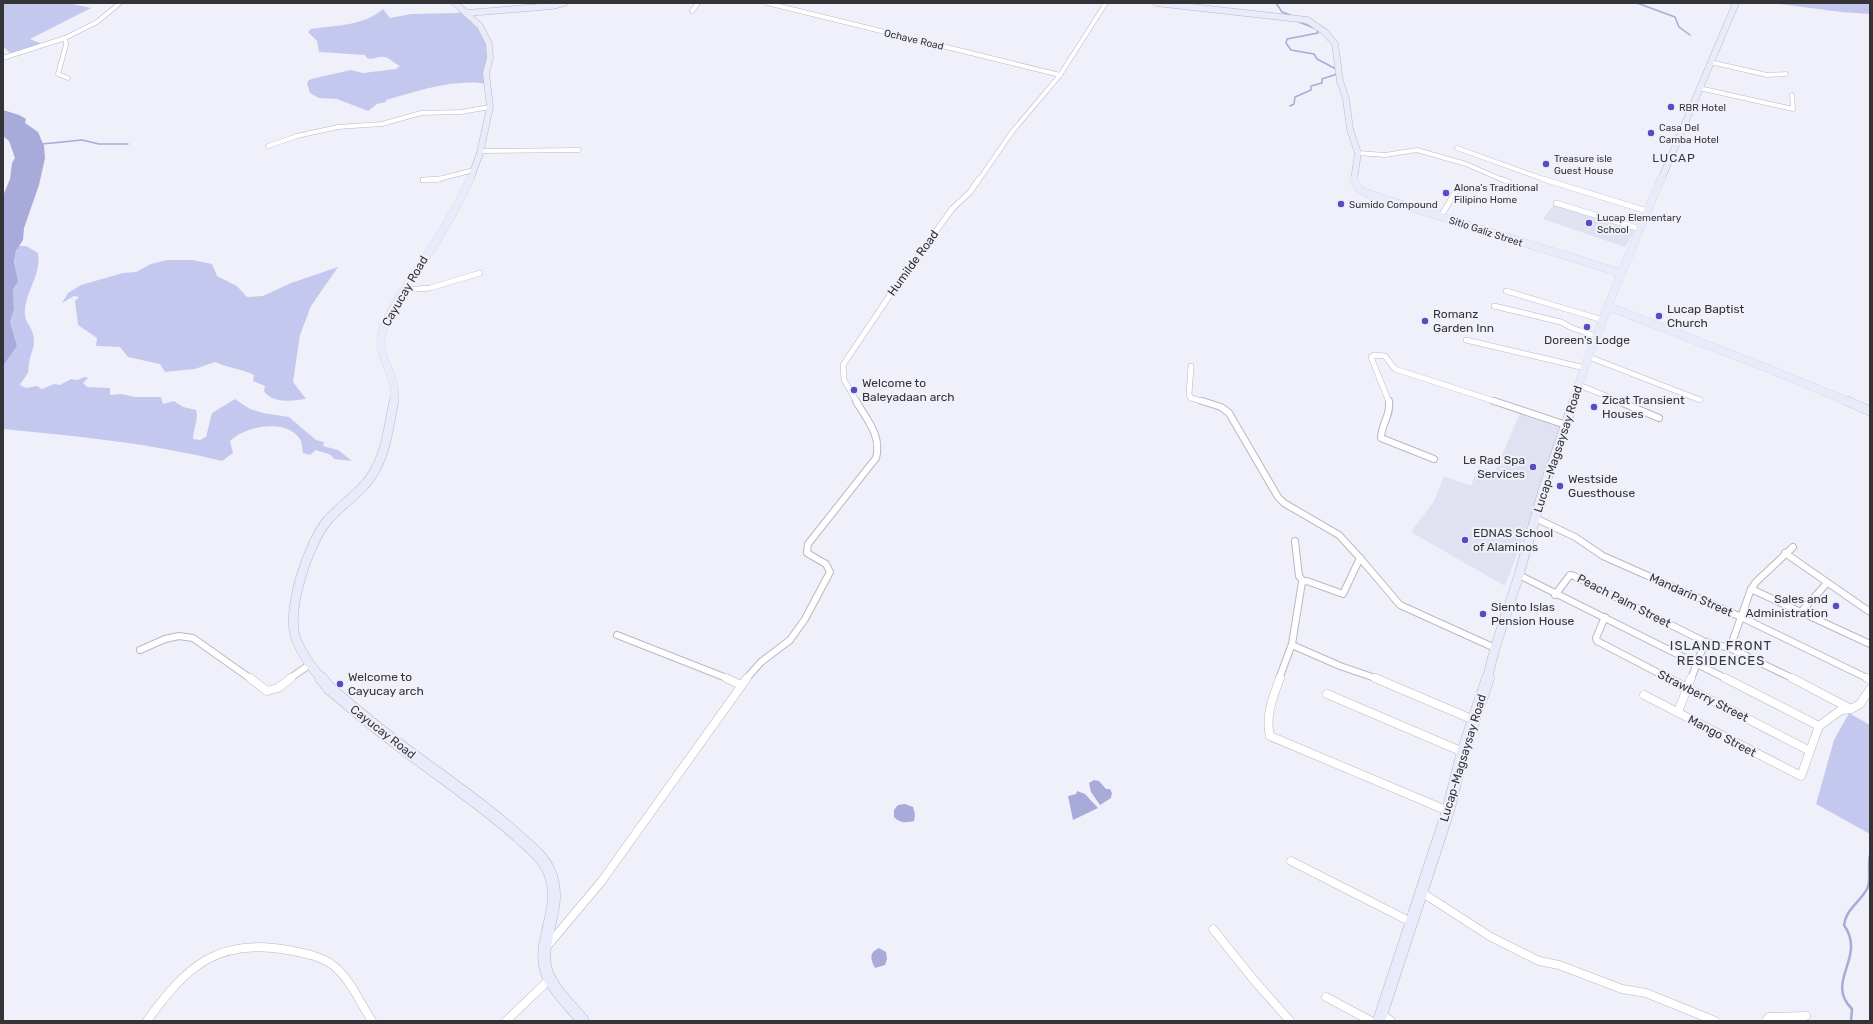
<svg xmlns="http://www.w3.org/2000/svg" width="1873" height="1024" font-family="Rubik,sans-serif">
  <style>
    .built { fill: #e0e2f2 }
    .green { fill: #c5c8ee }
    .water { fill: #a8aad9 }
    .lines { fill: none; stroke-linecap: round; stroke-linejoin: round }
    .stream-far1 { stroke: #a8aad9; stroke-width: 1.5 }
    .stream { stroke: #a8aad9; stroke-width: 2.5 }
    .street-far3-casing { stroke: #b8b9c2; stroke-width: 5 }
    .street-far2-casing { stroke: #b8b9c2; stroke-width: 6 }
    .street-far1-casing { stroke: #b8b9c2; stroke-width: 8 }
    .street-casing { stroke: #b8b9c2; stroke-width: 9 }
    .secondary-far3-casing { stroke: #b8b9c2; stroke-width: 7 }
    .secondary-far2-casing { stroke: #b8b9c2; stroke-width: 8 }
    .secondary-far1-casing { stroke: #b8b9c2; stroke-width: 10 }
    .secondary-casing { stroke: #b8b9c2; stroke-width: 13 }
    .street-far3 { stroke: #fff; stroke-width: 4 }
    .street-far2 { stroke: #fff; stroke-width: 5 }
    .street-far1 { stroke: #fff; stroke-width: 6 }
    .street { stroke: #fff; stroke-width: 8 }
    .secondary-far3 { stroke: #eaebfa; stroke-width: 6 }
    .secondary-far2 { stroke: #eaebfa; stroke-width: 8 }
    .secondary-far1 { stroke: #eaebfa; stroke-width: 9 }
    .secondary { stroke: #eaebfa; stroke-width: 12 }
    .poi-dot { fill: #584bc3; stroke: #f0f0fa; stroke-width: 1.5 }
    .labels { text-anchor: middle; stroke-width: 4; stroke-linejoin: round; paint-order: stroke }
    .far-street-label { font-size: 10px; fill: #343437; stroke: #f0f0fa }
    .far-poi-label { font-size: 10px; fill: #343437; stroke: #f0f0fa; text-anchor: start }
    .far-quarter-label { font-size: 12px; letter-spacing: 1px; fill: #35353c; stroke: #f0f0fa }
    .street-label { font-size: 12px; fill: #343437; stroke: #f0f0fa }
    .poi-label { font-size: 12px; fill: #343437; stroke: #f0f0fa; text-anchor: start }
    .neighbourhood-label { font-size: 13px; letter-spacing: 1px; fill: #35353c; stroke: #f0f0fa }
  </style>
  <rect width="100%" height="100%" fill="#f0f0fa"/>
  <g class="built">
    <polygon points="1555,203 1636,228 1625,247 1543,219"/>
    <polygon points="1521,411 1562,424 1541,490 1505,586 1411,532 1434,501 1444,476 1471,486 1478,467 1495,471"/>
  </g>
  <g class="green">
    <polygon points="3,3 68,3 91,8 30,39 45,45 12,55 3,46"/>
    <polygon points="1773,3 1870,3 1870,14 1841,12"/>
    <path d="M383,9L390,18L411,14L457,13L466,11L486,32L490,84C455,78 420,90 386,100V102L377,104L368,111L337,99L319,98L310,93L307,83L309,80L315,78L351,70L363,73L396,69L400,66C394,63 387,55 380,57C374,58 372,60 367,58L365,55L319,52L317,41L308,32L311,29C336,25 364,26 383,9Z"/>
    <path d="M19,246H26L38,253C41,275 28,287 25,308C24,322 28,321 32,331C37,345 31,351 29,363C28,366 29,370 28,373C26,377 22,380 20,385L26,388L37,386L42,389L54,384L60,385L71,379L77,380L85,377L88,378L83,383L87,387L110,388V395L121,394L135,397H161L163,404L174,401L183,407L196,410C199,420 193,429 193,439L200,440L206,437L212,413L235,399L250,409L263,413L289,417L316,440L324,442L323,446L338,450L352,461L334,459L331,455L316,450L310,455L303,453C302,450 302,444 301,441C289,417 245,426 230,441L233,453L222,461C150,443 76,436 3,429V366L17,346L10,322L14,309L13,289L18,282C14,269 12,257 19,246Z"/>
    <path d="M167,260H193L212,264L217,276L237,286L247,297L263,296L291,283L338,267L311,306L300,335L293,382L306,399C292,401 273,404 264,391L265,386L253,381L254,375C242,369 228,368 215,362L195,369L165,372L160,364L128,357L120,347L96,346L97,338L78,325L75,301L79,297L74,296L62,303L68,293L81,285L123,273L136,272L151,264Z"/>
    <polygon points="1849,713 1870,725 1870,834 1816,804 1834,740"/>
  </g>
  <g class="water">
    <polygon points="3,110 19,115 26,119 25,123 38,132 44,146 45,158 39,185 24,228 23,240 16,251 14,262 18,282 13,289 14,309 10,322 17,346 3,366 3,196 10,179 12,163 15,158 9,141 3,136"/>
    <polygon points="1094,780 1099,781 1106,789 1110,789 1112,793 1111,798 1100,805 1091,792 1089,783"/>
    <polygon points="1077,791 1085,794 1098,808 1073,820 1068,796 1076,794"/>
    <path d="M905,804L913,807L915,814L914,821C905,823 900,823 894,817V810L898,805Z"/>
    <path d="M879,948L886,952L887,959L885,965L875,968C870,959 869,952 879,948Z"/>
  </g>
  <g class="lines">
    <g class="stream-far1">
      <polyline points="1276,3 1282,12 1293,16"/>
      <polyline points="1637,3 1675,17 1679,27 1690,35"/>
      <polyline points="1299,22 1314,28"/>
      <polyline points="1317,30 1318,33 1287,39 1286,43 1291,50 1314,54 1317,59 1336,69"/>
      <polyline points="1290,106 1294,104 1295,97 1311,90 1311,86 1322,83 1322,79 1337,74"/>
      <polyline points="42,144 82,140 99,144 128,144"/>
    </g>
    <path class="stream" d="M1851,1021L1852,1009C1824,981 1867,958 1844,925C1846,909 1860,902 1867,889C1872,879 1867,866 1870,855"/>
    <defs>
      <g id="street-far3">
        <polyline points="767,3 1060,75"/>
        <polyline points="692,11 698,3"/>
        <polyline points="65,38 66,45 58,74 68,78"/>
        <polyline points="3,58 65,38 97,22 120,3"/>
        <polyline points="1710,62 1767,75 1786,74"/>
        <polyline points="1699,88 1793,109 1792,95"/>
        <polyline points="268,146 297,136 338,127 382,124 421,113 461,112 490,107"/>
        <polyline points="1457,148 1546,180"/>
        <polyline points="480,151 579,150"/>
        <polyline points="1358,153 1385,155 1417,150 1466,164 1503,180"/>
        <polyline points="435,180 474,170"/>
        <polyline points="979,180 1012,132 1060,75 1106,3"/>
      </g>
      <g id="street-far2">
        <polyline points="1501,179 1509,182"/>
        <polyline points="1543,179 1647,211"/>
        <polyline points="423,180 440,179"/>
        <polyline points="1556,203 1640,229"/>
        <polyline points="1441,216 1456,191"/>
        <polyline points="404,290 430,288 480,273"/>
        <polyline points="1506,291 1603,320"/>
        <polyline points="1494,306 1561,322 1572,328 1596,336"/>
        <polyline points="1466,340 1585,368"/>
        <polyline points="1589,357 1700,400"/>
        <polyline points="1191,366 1189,395 1191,398 1205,402"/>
        <polyline points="1579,385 1621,402"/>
        <polyline points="857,402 844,380 843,365 892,292 952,209 970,192 979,179"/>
        <polyline points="1389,402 1371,357 1374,355 1385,356 1395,369 1497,402"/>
      </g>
      <g id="street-far1">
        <polyline points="1202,401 1221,407 1229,413 1278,497 1284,503 1339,535 1360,558"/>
        <path d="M1389,401C1391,416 1381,424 1381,438L1434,459"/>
        <polyline points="1494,401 1566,425"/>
        <polyline points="1618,401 1659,418"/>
        <polyline points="1535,518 1575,537 1603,556 1741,617 1869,679"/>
        <polyline points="1295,541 1299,576 1303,581"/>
        <polyline points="1785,553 1870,612"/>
        <polyline points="1519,575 1727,679"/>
        <polyline points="1751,589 1870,644"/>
        <polyline points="1555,595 1570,575 1574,576 1705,642 1730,648 1794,679"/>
        <polyline points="1801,612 1827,583"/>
        <polyline points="1605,617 1596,638 1597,641 1670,679"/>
        <polyline points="617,635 729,679"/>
        <polyline points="1292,645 1340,666 1378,679"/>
        <polyline points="1730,648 1751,589 1756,582 1793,547"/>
        <polyline points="140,650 165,639 179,636 193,638 251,679"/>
        <polyline points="289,679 309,665"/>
        <path d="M746,679L761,662L790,640L805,619L830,572L826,564L807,553L808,544L876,458C882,436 867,420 856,401"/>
        <polyline points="1279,679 1292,644 1302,582 1307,581 1343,594 1360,558 1400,605 1495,648"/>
        <polyline points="1691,679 1705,642"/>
      </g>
      <g id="street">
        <polyline points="250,678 267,691 278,688 291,678"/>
        <polyline points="726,678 741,685"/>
        <path d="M1280,678C1273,697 1265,716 1270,736L1448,811"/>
        <polyline points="1375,678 1474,720"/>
        <polyline points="1668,678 1810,751"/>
        <polyline points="1725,678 1819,726"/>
        <polyline points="1792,678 1851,709"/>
        <polyline points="1867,678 1870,680"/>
        <polyline points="1327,694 1463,752"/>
        <polyline points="1644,695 1801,776 1819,726 1841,710 1851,709 1860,704 1870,689"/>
        <polyline points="1678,712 1691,678"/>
        <polyline points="1291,861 1411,922"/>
        <polyline points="1421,892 1491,937 1539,961 1559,965 1622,989 1646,993 1715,1021"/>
        <polyline points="1213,929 1253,979 1290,1021"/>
        <polyline points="548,945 601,882 747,678"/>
        <polyline points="1326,997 1371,1021"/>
        <polyline points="1381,1014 1391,1021"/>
        <path d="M147,1021C186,967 217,937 288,950C303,953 322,956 334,966C351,980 360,1003 372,1021"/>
        <polyline points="506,1021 550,979"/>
        <polyline points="1766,1021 1769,1017 1806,1016"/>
      </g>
      <g id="secondary-far3">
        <polyline points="455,3 480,26 489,44 490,58 486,73 490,107 480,153 470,180"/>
        <polyline points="1156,3 1307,20 1325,32 1335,44 1340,81 1346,99 1350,129 1358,153 1354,180"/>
        <polyline points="467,13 552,6 564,3"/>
        <polyline points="1661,180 1736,3"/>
      </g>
      <g id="secondary-far2">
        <path d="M1354,179C1356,192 1370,194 1381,198L1621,273"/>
        <polyline points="1607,306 1772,370 1849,402"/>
        <path d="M394,402C400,377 373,356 383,329C390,309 404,291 415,273C436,242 455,213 470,179"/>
        <path d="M1573,402C1598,326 1630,252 1661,179"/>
      </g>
      <g id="secondary-far1">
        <polyline points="1847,401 1870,411"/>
        <path d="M322,679C311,667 302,654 296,639C286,610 308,544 327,521C342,503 366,490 376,468C387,448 389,424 394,401"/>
        <polyline points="1487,679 1495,648 1519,575 1544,487 1574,401"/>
      </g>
      <g id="secondary">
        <path d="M321,678L329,688C353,708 377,729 402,747C441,777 483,804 520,838C531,848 543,857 549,871C565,906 537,939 546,970C552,989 571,1006 583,1021"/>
        <polyline points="1379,1021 1448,811 1463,752 1488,678"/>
      </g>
    </defs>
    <use href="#street-far3" class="street-far3-casing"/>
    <use href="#street-far2" class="street-far2-casing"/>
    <use href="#street-far1" class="street-far1-casing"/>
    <use href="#street" class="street-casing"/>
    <use href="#secondary-far3" class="secondary-far3-casing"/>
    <use href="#secondary-far2" class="secondary-far2-casing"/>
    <use href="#secondary-far1" class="secondary-far1-casing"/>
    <use href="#secondary" class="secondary-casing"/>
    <use href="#street-far3" class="street-far3"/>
    <use href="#street-far2" class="street-far2"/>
    <use href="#street-far1" class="street-far1"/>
    <use href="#street" class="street"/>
    <use href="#secondary-far3" class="secondary-far3"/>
    <use href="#secondary-far2" class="secondary-far2"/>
    <use href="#secondary-far1" class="secondary-far1"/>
    <use href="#secondary" class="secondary"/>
  </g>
  <g class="poi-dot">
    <circle cx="1671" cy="107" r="4"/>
    <circle cx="1651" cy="133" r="4"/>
    <circle cx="1546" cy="164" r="4"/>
    <circle cx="1446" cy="193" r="4"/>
    <circle cx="1341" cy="204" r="4"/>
    <circle cx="1589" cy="223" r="4"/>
    <circle cx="1659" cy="316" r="4"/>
    <circle cx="1425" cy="321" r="4"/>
    <circle cx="1587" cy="327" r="4"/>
    <circle cx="854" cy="390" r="4"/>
    <circle cx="1594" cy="407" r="4"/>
    <circle cx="1533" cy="467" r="4"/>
    <circle cx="1560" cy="486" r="4"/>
    <circle cx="1465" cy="540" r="4"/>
    <circle cx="1836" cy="606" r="4"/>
    <circle cx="1483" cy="614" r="4"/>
    <circle cx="340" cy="684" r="4"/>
  </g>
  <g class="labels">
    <g class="far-street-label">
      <text transform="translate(914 39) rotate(13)" y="4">Ochave Road</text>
      <text transform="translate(1486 231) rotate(18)" y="4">Sitio Galiz Street</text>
    </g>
    <g class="far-poi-label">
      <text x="1679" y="111">RBR Hotel</text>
      <text x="1659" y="131">Casa Del<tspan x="1659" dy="12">Camba Hotel</tspan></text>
      <text x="1554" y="162">Treasure isle<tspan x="1554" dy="12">Guest House</tspan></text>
      <text x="1454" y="191">Alona's Traditional<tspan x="1454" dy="12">Filipino Home</tspan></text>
      <text x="1349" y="208">Sumido Compound</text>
      <text x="1597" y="221">Lucap Elementary<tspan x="1597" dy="12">School</tspan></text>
    </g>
    <g class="far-quarter-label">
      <text x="1674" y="162">LUCAP</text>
    </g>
    <g class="street-label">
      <text transform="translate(913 263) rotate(-54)" y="4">Humilde Road</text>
      <text transform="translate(405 291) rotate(-60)" y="4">Cayucay Road</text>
      <text transform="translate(1558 449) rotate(-72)" y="4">Lucap-Magsaysay Road</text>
      <text transform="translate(1691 595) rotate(24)" y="4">Mandarin Street</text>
      <text transform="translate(1624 601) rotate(27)" y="4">Peach Palm Street</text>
      <text transform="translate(1703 696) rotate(27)" y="4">Strawberry Street</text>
      <text transform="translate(383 732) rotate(38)" y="4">Cayucay Road</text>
      <text transform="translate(1722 736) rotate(28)" y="4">Mango Street</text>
      <text transform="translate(1463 758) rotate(-73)" y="4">Lucap-Magsaysay Road</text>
    </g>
    <g class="poi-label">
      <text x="1667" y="313">Lucap Baptist<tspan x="1667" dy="14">Church</tspan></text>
      <text x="1433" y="318">Romanz<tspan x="1433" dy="14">Garden Inn</tspan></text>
      <text x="1587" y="344" text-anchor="middle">Doreen's Lodge</text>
      <text x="862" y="387">Welcome to<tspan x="862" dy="14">Baleyadaan arch</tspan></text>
      <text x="1602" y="404">Zicat Transient<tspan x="1602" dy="14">Houses</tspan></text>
      <text x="1525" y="464" text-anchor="end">Le Rad Spa<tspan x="1525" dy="14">Services</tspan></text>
      <text x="1568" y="483">Westside<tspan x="1568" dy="14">Guesthouse</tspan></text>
      <text x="1473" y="537">EDNAS School<tspan x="1473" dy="14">of Alaminos</tspan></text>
      <text x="1828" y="603" text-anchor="end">Sales and<tspan x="1828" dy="14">Administration</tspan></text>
      <text x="1491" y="611">Siento Islas<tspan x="1491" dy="14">Pension House</tspan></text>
      <text x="348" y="681">Welcome to<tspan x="348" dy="14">Cayucay arch</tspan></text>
    </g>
    <g class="neighbourhood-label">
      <text x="1721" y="650">ISLAND FRONT<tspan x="1721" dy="15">RESIDENCES</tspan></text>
    </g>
  </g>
  <rect width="1873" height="1024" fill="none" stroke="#343437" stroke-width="8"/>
</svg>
